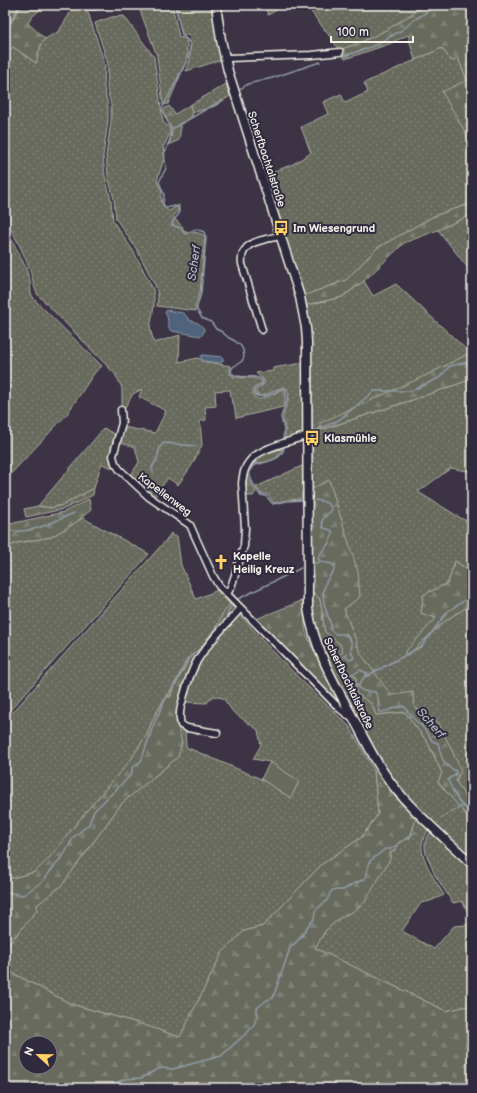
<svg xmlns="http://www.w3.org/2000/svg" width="477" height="1093" font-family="'Balsamiq Sans',sans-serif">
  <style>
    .grass { fill: url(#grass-dots); stroke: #aeaea2 }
    .forest { fill: url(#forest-firs); stroke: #aeaea2; fill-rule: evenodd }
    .pitch { fill: #676b5d; stroke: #aeaea2 }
    .water { fill: #4f637b; stroke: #919ca7 }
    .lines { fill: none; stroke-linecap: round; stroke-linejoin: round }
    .stream { stroke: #919ca7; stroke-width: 1.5 }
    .minor-casing { stroke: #f4f1e8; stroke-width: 9 }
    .secondary-casing { stroke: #f4f1e8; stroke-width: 11 }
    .minor { stroke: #2f2a3d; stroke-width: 6 }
    .secondary { stroke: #2f2a3d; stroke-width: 8 }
    .labels { text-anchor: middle; stroke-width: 4; stroke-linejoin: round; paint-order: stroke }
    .street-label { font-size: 11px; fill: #f4f1e8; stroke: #2f2a3d }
    .poi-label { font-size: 11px; font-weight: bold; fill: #f4f1e8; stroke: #2f2a3d; text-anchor: start }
    .water-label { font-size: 12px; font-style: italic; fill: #b2b8bc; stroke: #2f2a3d }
  </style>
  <defs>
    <pattern id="grass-dots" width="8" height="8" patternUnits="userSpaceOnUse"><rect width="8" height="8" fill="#676b5d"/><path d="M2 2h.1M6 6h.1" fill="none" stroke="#7d8174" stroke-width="1.8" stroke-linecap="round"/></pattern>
    <pattern id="forest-firs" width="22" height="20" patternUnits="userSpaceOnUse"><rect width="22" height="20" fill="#676b5d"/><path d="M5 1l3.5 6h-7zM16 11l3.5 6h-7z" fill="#7d8174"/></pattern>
  </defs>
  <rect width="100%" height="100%" fill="#3c3344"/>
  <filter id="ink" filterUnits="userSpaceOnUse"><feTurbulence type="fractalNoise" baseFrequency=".025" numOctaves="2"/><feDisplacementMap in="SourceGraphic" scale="8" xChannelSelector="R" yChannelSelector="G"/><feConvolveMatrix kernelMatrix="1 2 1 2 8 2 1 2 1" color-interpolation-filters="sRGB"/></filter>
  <g filter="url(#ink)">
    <g class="grass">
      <polygon points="5,5 22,5 5,32"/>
      <path d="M75,5H81L87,9L105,65L104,88L108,105V121L103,156L105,176L111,200L113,221L134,252L153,289L154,296V306L150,328L154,343L180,335L179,362L198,358L206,362L231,366L230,369V374L234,377L254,378L262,381V383C260,384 258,385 256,386C251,389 252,397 258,399C264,400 277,392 282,389L285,390V400L283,407L236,418L234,404H232L230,390L215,391L216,406L205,407L206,420L200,421L202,445L192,465L178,485L168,478L154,497L130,477L139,462L135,447L119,442L123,427L155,433L166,411L139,397L142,389L133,394L122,412V388L115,374L38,295C33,287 33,277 29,268C23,251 14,234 5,219V55L13,47L36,63L41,44L45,39L59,31Z"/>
      <polygon points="138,5 172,5 179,37 187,39 187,60 168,104 163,105 157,56"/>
      <polygon points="175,5 211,5 221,60 186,71 190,60 190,36 182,34"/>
      <polygon points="265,5 285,5 268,15"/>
      <path d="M306,5H425C417,10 409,16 401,21C381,34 361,43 339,50L331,38Z"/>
      <path d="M124,16L154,57L163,122L170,128V133L163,148L165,156L157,180L158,184L162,190C160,199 161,207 169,211L179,205L178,211L173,217L183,227V230C191,233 198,231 205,236L200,292L195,307L196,311L157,306L158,296L156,287L137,250L116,219L114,199L108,176L106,156L111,121V105L107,88L108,64L95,23L112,17Z"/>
      <polygon points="442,48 458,58 467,80 472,141 472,203 434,216 377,248 346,280 303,296 266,175 293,164 311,153 301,127 328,114 323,102 341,94 345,103 368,92 364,83"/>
      <polygon points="226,84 230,96 215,106 192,113 190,105"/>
      <polygon points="472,214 472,273 438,230"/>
      <polygon points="5,226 25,266 30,281 31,294 35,300 52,317 102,366 95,372 67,414 5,480"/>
      <polygon points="364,281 373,296 396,284 470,353 321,430 415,399 472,379 472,472 451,468 418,492 464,520 472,521 472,573 455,561 448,583 423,595 436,618 408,655 446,620 472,604 472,803 469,803 456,781 439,723 414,707 391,696 361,655 344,609 360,596 329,480 312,489 312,375 310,327 307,305 342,297"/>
      <path d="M303,363L304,430L300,435L285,441C285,437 285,434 285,430C285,426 283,421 283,417C284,406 292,401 287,388C276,385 266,400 256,394V390C259,386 263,387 265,382L264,380L256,373L273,371V368Z"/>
      <polygon points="104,428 117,436 111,453 118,470 102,464 101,465 94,488 63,505 50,508 38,506"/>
      <polygon points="304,465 303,488 301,499 287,500 274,503 267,494 261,494 256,487"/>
      <polygon points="83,518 149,554 5,716 5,548 17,543 51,537"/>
      <polygon points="171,533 172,536 177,536 181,565 196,599 218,590 230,604 222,615 218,624 201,648 190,657 168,699 167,694 153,719 148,732 130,761 89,808 50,857 35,872 5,880 5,721 167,539"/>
      <polygon points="310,589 320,599 325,632 340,644 343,652 333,660 356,677 356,693 372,704 376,715 405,712 428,743 442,773 438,782 468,817 472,817 472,859 411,802 395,782 378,757 354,713 330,665 315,630 311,606"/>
      <path d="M239,613L263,641L298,677L349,726L374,770L378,814L362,837L322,864L263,926L244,931L222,953L180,1038L138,1023L71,1004L5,969V949L37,910V905L62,885L122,803L178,757L177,722L179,721L185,728L186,747L261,779L291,797L270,762L253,759L261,745L258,730L233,712L223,698L213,696L207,703L183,702C188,688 192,674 200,661C210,644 226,629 239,613Z"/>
      <path d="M416,818L428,830C426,835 423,838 422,844C420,858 437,883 444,895L430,901L421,903L402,931L434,949L454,926L465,925L472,922V1005L446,1011L315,948L326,930L341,917L352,912L391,852L394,851L399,842L410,838Z"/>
      <polygon points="430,833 431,833 472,870 472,920 462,901 453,903 435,875 426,854 425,848 425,843 427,837"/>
    </g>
    <g class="forest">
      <polygon points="22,5 45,5 32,17 28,23 45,39 41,44 36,63 13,47 5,55 5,32"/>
      <path d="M425,5H472L471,142L442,92L467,80L458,58L451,61L442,48L415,60L408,35L389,44L345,59L339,50C361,43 381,34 401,21C409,16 417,10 425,5Z"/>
      <path d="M190,105L193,117L177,125L181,127L179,140L167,146L172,134V130C168,120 164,121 164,109L169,106L175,114Z"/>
      <polygon points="472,203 472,214 438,230 404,243 364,281 342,297 307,305 303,296 346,280 377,248 434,216"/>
      <polygon points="472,352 472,379 415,399 320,430 320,423 429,374"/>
      <path d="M283,449C281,453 278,456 274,459C262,465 252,459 247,475L256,492L253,496H245C243,464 253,455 283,449Z"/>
      <polygon points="329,480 358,572 360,597 344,609 361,654 391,695 413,692 414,707 439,723 461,770 456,781 469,803 472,803 472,817 468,817 438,782 442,773 428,743 405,712 376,715 372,704 356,693 356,677 333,660 343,652 340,644 325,632 320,599 310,589 312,489"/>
      <polygon points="94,488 93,495 64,509 26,517 24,509 38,506 50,508 63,505"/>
      <polygon points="89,499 91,510 75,523 51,537 17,543 5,548 5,525 64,512"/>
      <polygon points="455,561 472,573 472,604 446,620 408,655 404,653 436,618 421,613 423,595 448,583"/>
      <polygon points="304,600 305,625 306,633 318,659 343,707 340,707 256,619"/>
      <polygon points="230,604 236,610 197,660 177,719 177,722 182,743 178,757 122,803 62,885 37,905 37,910 5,949 5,880 35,872 50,857 89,808 130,761 148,732 153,719 167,694 169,698 190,657 201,648 218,624 222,615"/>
      <path d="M374,770L383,780L395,797L416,818L410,838L399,842L394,851L391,852L390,859L365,902L352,912L341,917L326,930L315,948L446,1011L472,1005V1088H5V969L71,1004L138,1023L180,1037L222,953L244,931L263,926L322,864L362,837L378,814ZM26,1043H50V1067H26Z"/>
    </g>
    <polygon class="pitch" points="270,762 299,781 291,798 261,779"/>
    <g class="water">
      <path d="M168,310C178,314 183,309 189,320C197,322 210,327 201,336L172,331L169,329L167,316L165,313L166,311Z"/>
      <polygon points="203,355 222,357 223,358 223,361 221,363 203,361 201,358 201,356"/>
    </g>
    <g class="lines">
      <g class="stream">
        <path d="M175,5L182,35L191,44L188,58L162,109L171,129L170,142L164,154L166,168L159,182L164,194L163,204L166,208L175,206L179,208V214L173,221L172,225L180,228L185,234L196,229L204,232L206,238L201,293L197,307V310L202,318L211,322L216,329L222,332L229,338L235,341L241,346L243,350L244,357L242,361L233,367L231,370L232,374C242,380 254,373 263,380V384L256,388L254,390L255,395C263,400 274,392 282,388H285L286,390L287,399L281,417L284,430L283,441"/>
        <polyline points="5,30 20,5"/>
        <polyline points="344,56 371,47 402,30 414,20 438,5"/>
        <polyline points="239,90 248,84 272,78 320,62"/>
        <polyline points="172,129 222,100"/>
        <polyline points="314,431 339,420 374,391 411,391 439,378 450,366 468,362"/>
        <path d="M284,446C284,460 266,462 255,465C248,471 249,476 253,483C255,487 257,491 260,495L266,496L272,503L273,504L287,501L304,500"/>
        <polyline points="255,465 256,461"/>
        <polyline points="153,472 152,467 157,459 160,447 164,443 197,446"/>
        <path d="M315,500C322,501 329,502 332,509L330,512L326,515L322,521L323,528L331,530L333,533L329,543L320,554L318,558L321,562L332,564L335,566L334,570L326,582L323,592L324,604L331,625L330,629L333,632L336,634H346L352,643L351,651L354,658L350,660L344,656L342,659L345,668L349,674H354L360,670L367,673L358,686L360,689L363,691L375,692C381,700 377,703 380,712C389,712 395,705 405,707C411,720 427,727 432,741L438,743C441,756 442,765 456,771L455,775L450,778L448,780C452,790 461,810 472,811"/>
        <path d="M5,531C10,530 15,532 21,531C39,530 57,520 74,513"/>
        <polyline points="314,563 320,562"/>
        <polyline points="238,599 301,568"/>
        <polyline points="365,677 422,646 447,612 468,598 472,598"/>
        <polyline points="441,818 462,806"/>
        <polyline points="5,892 23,895 42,882 65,853 73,838 89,824 94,811 132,774 132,768 141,761 153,726 165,700 178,678 187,659 202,647 226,619 229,610 231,607"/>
        <polyline points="107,1086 125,1079 141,1078 160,1068 173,1069 221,1056 253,1027 257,1016 257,1008 267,1000 273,998 290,948 301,937 307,927 314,919 315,911 327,900 332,890 343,890 353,884 365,879 370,861 385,849 391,849 416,832"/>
      </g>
      <defs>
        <g id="minor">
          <polyline points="86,5 92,6 105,5"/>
          <polyline points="225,59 229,58 312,55 340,52"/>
          <path d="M262,330L242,264C239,241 263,240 280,236"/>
          <polyline points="121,410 122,423 113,456 115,463 120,470 149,497 190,525 213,576 219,586 340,709 348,715 352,716"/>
          <path d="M227,594L231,587L234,578L244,546L245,528L242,483C243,475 244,468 249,462C258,448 293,441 308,435"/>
          <path d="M217,733L187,728L181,725C178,715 181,706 184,695C187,684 191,672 197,661C208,642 226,625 240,609"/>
        </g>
        <path id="secondary" d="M216,5L221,40L228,71L300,297L306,328L307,342L308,608C314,650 337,688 357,725C369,748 382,774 400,794C422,820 448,841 472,864"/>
      </defs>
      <use href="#minor" class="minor-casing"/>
      <use href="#secondary" class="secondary-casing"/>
      <use href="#minor" class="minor"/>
      <use href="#secondary" class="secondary"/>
    </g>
  </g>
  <defs>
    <symbol id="bus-bare" viewBox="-9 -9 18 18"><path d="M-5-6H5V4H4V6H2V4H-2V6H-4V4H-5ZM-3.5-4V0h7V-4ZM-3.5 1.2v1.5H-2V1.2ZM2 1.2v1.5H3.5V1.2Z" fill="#ffd166" stroke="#2f2a3d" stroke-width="2.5" paint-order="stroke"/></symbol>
    <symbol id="church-bare" viewBox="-9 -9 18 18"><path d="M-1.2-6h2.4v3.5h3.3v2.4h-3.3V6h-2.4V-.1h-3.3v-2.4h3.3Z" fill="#ffd166" stroke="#2f2a3d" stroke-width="2.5" paint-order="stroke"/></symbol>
  </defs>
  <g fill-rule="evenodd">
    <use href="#bus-bare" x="270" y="217" width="22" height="22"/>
    <use href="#bus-bare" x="301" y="427" width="22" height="22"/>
    <use href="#church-bare" x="210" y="551" width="22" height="22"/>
  </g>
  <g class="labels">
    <g class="street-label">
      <text transform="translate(267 159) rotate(72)" y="4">Scherfbachtalstraße</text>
      <text transform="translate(165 494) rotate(37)" y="4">Kapellenweg</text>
      <text transform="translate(349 683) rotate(64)" y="4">Scherfbachtalstraße</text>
    </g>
    <g class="poi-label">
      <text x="293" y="232">Im Wiesengrund</text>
      <text x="324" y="442">Klasmühle</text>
      <text x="233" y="560">Kapelle<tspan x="233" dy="13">Heilig Kreuz</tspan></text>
    </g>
    <g class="water-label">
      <text transform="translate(194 263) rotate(-82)" y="4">Scherf</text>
      <text transform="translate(431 723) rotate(49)" y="4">Scherf</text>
    </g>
  </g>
  <rect width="477" height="1093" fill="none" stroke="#2f2a3d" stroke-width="20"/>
  <rect x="10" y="10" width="457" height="1073" fill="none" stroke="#f4f1e8" stroke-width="1.5" filter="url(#ink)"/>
  <g transform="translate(38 1055) rotate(292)"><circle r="19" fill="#2f2a3d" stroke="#7e7a81"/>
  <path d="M0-3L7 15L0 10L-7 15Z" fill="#ffd166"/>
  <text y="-6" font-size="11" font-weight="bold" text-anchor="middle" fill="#f4f1e8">N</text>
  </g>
  <path d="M331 36v6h82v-6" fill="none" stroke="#f4f1e8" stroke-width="2"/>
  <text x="337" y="36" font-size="12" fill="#f4f1e8" stroke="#2f2a3d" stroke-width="3" paint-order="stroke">100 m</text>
</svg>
